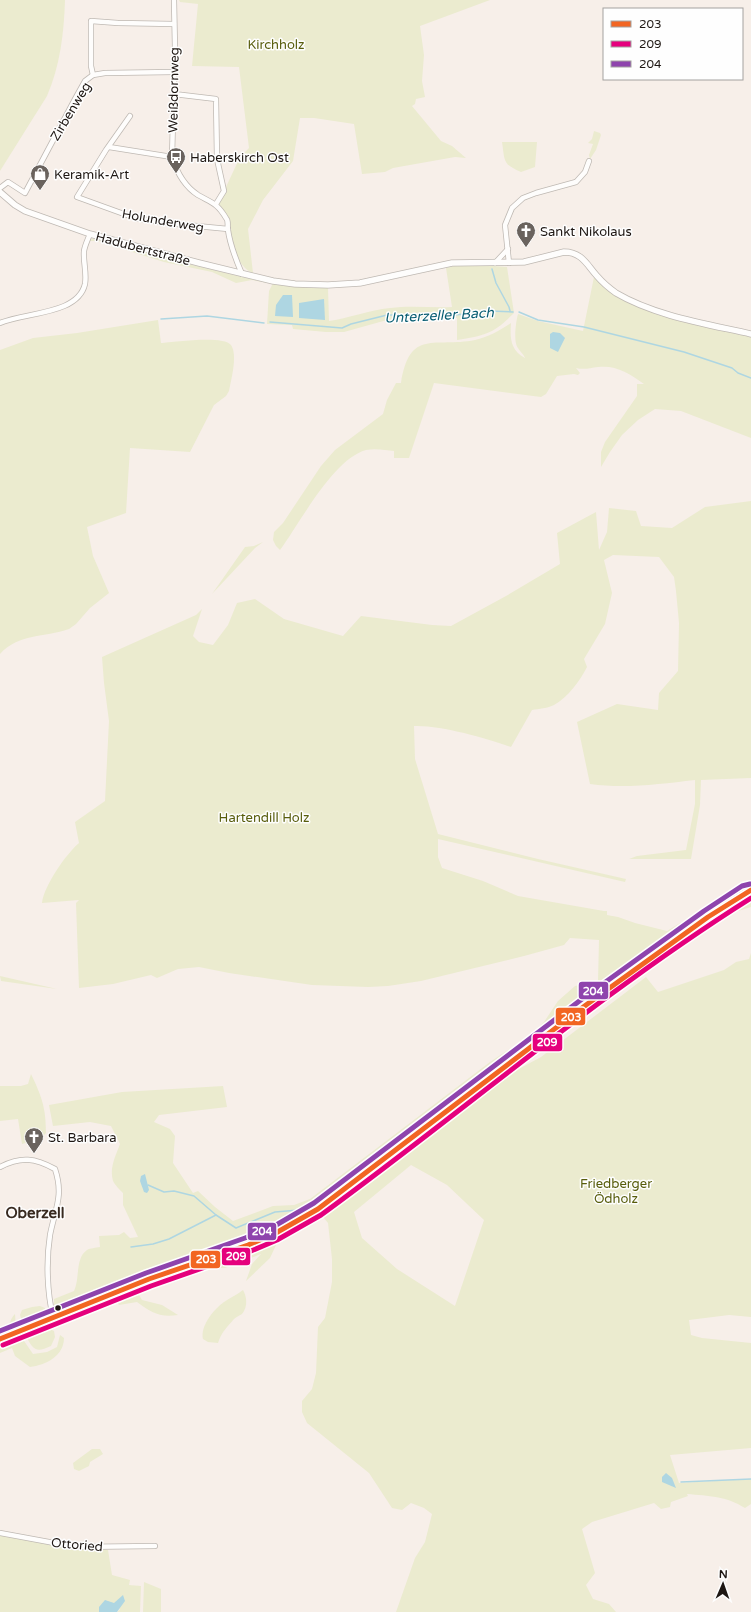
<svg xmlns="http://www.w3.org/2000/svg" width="751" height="1612" font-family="'Varela Round',sans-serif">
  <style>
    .green { fill: #ebebcf; fill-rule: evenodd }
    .water { fill: #aed6e2 }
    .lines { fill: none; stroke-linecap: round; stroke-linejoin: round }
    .stream { stroke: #aed6e2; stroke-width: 1.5 }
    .minor-casing { stroke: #bfb9b3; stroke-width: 6 }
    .tertiary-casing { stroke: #bfb9b3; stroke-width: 7 }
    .primary-casing { stroke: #aea19d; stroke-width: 8 }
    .minor { stroke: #fefdfc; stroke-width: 4.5 }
    .tertiary { stroke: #fefdfc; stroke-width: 5.5 }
    .primary { stroke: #eae5e3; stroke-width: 7 }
    .bus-1-casing { stroke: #fefefe; stroke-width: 8 }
    .bus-2-casing { stroke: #fefefe; stroke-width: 8 }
    .bus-3-casing { stroke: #fefefe; stroke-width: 8 }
    .bus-1 { stroke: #f26522; stroke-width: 5 }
    .bus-2 { stroke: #e5007d; stroke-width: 5 }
    .bus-3 { stroke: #8e44ad; stroke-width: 5 }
    .bus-dot { fill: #1e1713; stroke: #fefefe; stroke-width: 1.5 }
    .labels { text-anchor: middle; stroke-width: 3; stroke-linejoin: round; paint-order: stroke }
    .park-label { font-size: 13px; fill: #585d0c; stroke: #fefefe }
    .street-label { font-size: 13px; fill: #1e1713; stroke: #fefefe }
    .poi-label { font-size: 13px; fill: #1e1713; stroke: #fefefe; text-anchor: start }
    .water-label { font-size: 14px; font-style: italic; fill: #085d72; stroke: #fefefe }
    .quarter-label { font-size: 15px; font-weight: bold; fill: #382a20; stroke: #fefefe }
    .line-badge { stroke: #fefefe; stroke-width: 1.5 }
    .badge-label { font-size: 11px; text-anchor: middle; font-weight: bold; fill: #fff }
  </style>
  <rect width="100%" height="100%" fill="#f7efe9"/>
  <g class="green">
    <path d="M0,0H65C64,33 60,66 47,96L0,171Z"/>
    <path d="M179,0H490L420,26L424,55L422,81L425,97L416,99L415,104L412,106L441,141L452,146L466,158L455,157L393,168L385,172L362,174L354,124L314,118H300L293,161L263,200L248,229L253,273C237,267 232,244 230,228C229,225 230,222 229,219C227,214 221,208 218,204L240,157L249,148L239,67L192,66L198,4L180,2Z"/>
    <polygon points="594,131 600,133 601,135 596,150 590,159 589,155 593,144 588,143 592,139"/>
    <path d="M502,142H537L535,167L521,172C502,164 505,161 502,142Z"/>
    <polygon points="97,238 172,260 268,283 252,280 236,283 212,272 164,262 98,241 88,241 92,239"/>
    <path d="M480,265L507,267L514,313C493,334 486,335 457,340V318L387,320L344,332H326L293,329L292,325L267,324L269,291L273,283L328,288L329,321C350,318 369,310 390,308C411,305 431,308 452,307L446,268L453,266Z"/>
    <path d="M594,277L614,294L691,323L751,337V438L681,411L655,409L638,420L622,435L610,452L601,467V452L605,442L637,396V384H644C629,373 616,365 598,367C590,368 584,370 576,368L580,373L578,375L574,374L557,376L546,394L541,397L434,383L409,458H394V451C386,450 375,448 366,450C333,459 300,523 280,550L276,546L273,540L274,532L283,523L321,466L335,450L383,414L387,400L396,383H401C410,328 434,348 475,340C488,337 500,330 511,323C510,338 510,350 525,358C523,353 520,352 518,348C513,342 516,321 518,314L538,321L583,331Z"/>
    <path d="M158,320L161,343C173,342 224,335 231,345C238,355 231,380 229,391L226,396L214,405L190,452L130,448L126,513L87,527L93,556L109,593L90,608L76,624L69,629C44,638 19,633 0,654V350L33,338L77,333Z"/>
    <path d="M751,501V778L701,780L700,805L691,859H629L637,856L686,850L695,804V780C660,784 625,789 590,784L577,722L617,704L658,710L659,693L678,671L679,623L676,591L674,577L659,557L613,555L604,560L612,593L605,624L584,659L587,667C580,681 568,697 554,705C548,708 539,709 532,710L511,747C485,738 441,725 414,726L415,759L438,834L538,859L626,879L625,882L438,839V857L442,868L483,881L518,896L604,911H607V915L618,917L635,923L667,931L751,880V886L724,901L691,924L499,1067L338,1191L315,1206L271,1231L229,1249L56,1308L54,1306V1299L74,1291C80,1279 75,1258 87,1250C90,1248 96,1248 100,1247L99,1236L119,1235L124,1232L130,1238L138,1237L123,1205V1193C120,1190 115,1185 113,1181C109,1168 116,1155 120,1144L111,1126L90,1122L53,1126L49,1105L122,1092L223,1086L227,1107L159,1115L154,1122L170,1129L175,1136L173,1163L193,1193L198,1191L215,1207L233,1221L273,1206L294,1205L310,1199L490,1062L531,1035L544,1022L558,1001L575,986L598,981L599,940L570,938L564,945L524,956L421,981L388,986L368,987L312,985L229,973L199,967L178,969L157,978L151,975L113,984L79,988L76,903L79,900L42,903C44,886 66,854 79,843L75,822L105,801L109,721L104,683L102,657L196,615L202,609L193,636L199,642L213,645L228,625L237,603L255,599L284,619L343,636L361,616L432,625L451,626L506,596L560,564L557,533L596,512L599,550L607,532L609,508L636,511L641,526L672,528L705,507Z"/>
    <polygon points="263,542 255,548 212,594 245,547 254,546"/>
    <polygon points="751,895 751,907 722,916 704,928 600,1005 517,1064 520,1059 716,915 723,913"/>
    <path d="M751,953V1317L729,1315L689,1320L691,1335L702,1338L751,1343V1448L670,1455L679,1483L751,1479V1504L745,1508C726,1496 709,1496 687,1494L688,1496L671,1502L670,1507L661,1509L654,1503L592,1522L582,1529L595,1573L586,1585L593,1599L609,1604L616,1612H396L415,1558L425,1542L432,1514L424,1508L411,1503L402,1510L392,1508L369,1473L307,1423L302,1412V1401L312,1389L316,1373L318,1327L325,1318L332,1282V1259L328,1223L323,1217L502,1078L541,1057L646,977L658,992L724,970L736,962L749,959ZM411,1165L447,1185L484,1220L455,1306L397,1269L362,1238L354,1212Z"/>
    <polygon points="0,976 57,989 1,981"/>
    <path d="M31,1074C42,1097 46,1108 46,1133L40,1139L22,1144L18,1119L0,1121V1086H21L28,1084Z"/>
    <path d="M338,1198V1200C282,1243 227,1259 162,1282C131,1292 101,1304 70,1316L52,1325L53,1323C146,1277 254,1262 338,1198Z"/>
    <polygon points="277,1243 270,1258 246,1281 252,1264 261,1254 225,1268 216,1268"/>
    <path d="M243,1290C247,1297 248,1307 242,1314C239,1316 236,1317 234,1319C227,1327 221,1333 218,1343L208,1342L203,1339C200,1326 214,1309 224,1302C231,1297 237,1295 243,1290Z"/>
    <path d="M139,1295L142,1300L162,1305L178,1315C159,1318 151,1312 137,1302L119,1305L117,1302Z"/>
    <polygon points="40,1306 45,1308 44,1312 22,1322 20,1315 22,1310 32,1307"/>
    <path d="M15,1314L16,1327L0,1334V1331C13,1325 8,1321 15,1314Z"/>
    <path d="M50,1329L54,1331L55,1337L51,1346C36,1353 33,1350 26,1336L33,1333Z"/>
    <path d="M60,1335L64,1338C64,1356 46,1365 30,1367L15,1356L12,1348L0,1353V1348L22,1338L33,1354L47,1352L57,1347Z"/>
    <polygon points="92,1449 100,1449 103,1454 90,1462 89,1466 79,1471 74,1469 73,1463"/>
    <polygon points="0,1535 58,1546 108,1550 112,1575 130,1580 129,1585 141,1586 140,1612 117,1612 120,1609 114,1603 99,1607 99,1612 0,1612"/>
    <polygon points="144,1582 161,1589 161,1612 143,1612"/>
  </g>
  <g class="water">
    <polygon points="283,295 292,295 293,317 275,316 276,305"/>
    <polygon points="324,299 325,320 299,318 299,303"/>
    <polygon points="553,332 560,333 565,338 558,352 550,348 550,334"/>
    <polygon points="145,1174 149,1190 147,1193 144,1192 140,1181 141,1176"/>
    <polygon points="666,1473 672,1478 676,1488 662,1482 662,1477"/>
    <polygon points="123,1595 125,1601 117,1612 99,1612 99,1607 105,1600 114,1603"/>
  </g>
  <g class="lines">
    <g class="stream">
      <polyline points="492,269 496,283 509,307 510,311"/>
      <polyline points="519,312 538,320 584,327 684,352 732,368 738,373 751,378"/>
      <polyline points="161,319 207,316 264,323"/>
      <polyline points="270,322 342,328 351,324 387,315 455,315 490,311 513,312"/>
      <polyline points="501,1063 562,1019"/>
      <polyline points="148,1185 164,1192 174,1191 194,1196 216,1215"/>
      <polyline points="131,1247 153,1244 169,1239 216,1215 236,1228 275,1212 299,1210 313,1204 357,1175 402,1136 497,1065"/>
      <polyline points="681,1482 751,1479"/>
    </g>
    <defs>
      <g id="minor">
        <path d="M174,0L175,49L172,157C177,173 184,186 198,195C212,203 217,203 226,218C229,221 227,225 228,230C230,245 236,260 242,274"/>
        <polyline points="93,75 91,66 91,21 118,23 174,24"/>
        <polyline points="174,94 216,99 217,159 224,191 216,204"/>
        <polyline points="130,116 106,150 77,197 135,218 166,223 228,229"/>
        <polyline points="109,147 172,157"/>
        <polyline points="0,188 8,182 25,193 75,99 85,81 93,75 105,73 174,72"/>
        <polyline points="495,263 508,249"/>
        <polyline points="509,263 505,225 512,208 523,198 536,193 576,182 585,172 589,161"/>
        <path d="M0,323C25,312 78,315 85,284C87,273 83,262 84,251C85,245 88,239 90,234"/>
        <path d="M0,1167C21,1156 35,1158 55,1169C64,1196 55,1209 50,1235C46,1261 47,1292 53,1317"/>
        <polyline points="0,1533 76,1547 155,1546"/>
      </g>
      <path id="tertiary" d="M0,192L15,205L25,211L90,234L199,263L273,281L295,284L328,285L360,283L452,263L524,262L564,252C582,252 587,265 597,276C603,283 609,288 616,293C655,316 707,324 751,334"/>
      <polyline id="primary" points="0,1339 149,1279 248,1245 274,1234 318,1209 586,1005 708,917 751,890"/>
    </defs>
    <use href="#minor" class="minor-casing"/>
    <use href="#tertiary" class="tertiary-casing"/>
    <use href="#primary" class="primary-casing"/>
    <use href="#minor" class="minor"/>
    <use href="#tertiary" class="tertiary"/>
    <use href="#primary" class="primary"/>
    <defs>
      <polyline id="bus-1" points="0,1339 149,1279 248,1245 274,1234 318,1209 586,1005 708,917 751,890"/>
      <path id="bus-2" d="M3,1345L151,1286L251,1251L277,1240L321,1215C465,1110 600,993 751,898"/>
      <polyline id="bus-3" points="0,1331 146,1273 245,1238 271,1228 314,1203 582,999 704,911 742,886 750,884"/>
    </defs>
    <use href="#bus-1" class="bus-1-casing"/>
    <use href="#bus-2" class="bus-2-casing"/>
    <use href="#bus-3" class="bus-3-casing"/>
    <use href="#bus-1" class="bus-1"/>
    <use href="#bus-2" class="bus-2"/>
    <use href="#bus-3" class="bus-3"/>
  </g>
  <defs>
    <symbol id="bus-pin" viewBox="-11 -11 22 30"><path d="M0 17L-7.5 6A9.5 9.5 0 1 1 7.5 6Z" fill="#6a635e" stroke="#fefefe"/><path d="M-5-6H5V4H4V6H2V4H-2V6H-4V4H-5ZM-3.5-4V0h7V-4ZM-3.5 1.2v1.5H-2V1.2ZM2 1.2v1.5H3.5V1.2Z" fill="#fff"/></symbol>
    <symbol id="shop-pin" viewBox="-11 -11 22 30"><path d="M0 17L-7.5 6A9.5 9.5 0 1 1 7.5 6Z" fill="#6a635e" stroke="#fefefe"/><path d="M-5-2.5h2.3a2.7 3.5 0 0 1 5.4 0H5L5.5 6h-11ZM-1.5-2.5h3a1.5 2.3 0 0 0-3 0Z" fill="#fff"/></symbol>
    <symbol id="church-pin" viewBox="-11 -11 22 30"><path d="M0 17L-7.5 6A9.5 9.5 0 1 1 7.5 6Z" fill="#6a635e" stroke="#fefefe"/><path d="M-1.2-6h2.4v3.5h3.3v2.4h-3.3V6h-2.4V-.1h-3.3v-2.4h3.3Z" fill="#fff"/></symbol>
  </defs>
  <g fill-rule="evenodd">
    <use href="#bus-pin" x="165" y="146" width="22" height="30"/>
    <use href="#shop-pin" x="29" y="163" width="22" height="30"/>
    <use href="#church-pin" x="515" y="220" width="22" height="30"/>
    <use href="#church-pin" x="23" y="1126" width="22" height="30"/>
  </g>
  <circle class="bus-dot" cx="58" cy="1308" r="3.5"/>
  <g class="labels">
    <g class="park-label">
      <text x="276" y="49">Kirchholz</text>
      <text x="264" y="822">Hartendill Holz</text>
      <text x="616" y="1188">Friedberger<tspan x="616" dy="15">Ödholz</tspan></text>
    </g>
    <g class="street-label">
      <text transform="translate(173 90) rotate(-89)" y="5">Weißdornweg</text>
      <text transform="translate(70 111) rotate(-59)" y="5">Zirbenweg</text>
      <text transform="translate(163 220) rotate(10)" y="5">Holunderweg</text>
      <text transform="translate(143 248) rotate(15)" y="5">Hadubertstraße</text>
      <text transform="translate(77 1544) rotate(5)" y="5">Ottoried</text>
    </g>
    <g class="poi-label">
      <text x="190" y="162">Haberskirch Ost</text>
      <text x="54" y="179">Keramik-Art</text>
      <text x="540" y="236">Sankt Nikolaus</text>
      <text x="48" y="1142">St. Barbara</text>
    </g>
    <g class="water-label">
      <text transform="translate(439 315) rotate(-3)" y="5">Unterzeller Bach</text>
    </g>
    <g class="quarter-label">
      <text x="35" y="1218">Oberzell</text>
    </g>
  </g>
  <g class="line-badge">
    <rect x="578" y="981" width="31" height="19" rx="4" fill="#8e44ad"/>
    <rect x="555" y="1007" width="31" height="19" rx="4" fill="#f26522"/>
    <rect x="532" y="1033" width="31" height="19" rx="4" fill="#e5007d"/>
    <rect x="247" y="1222" width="30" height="19" rx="4" fill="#8e44ad"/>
    <rect x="221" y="1247" width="30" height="19" rx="4" fill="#e5007d"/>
    <rect x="190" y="1250" width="31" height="19" rx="4" fill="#f26522"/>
  </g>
  <g class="badge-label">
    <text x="593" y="995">204</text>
    <text x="571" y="1021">203</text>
    <text x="547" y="1046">209</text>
    <text x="262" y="1235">204</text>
    <text x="236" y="1260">209</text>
    <text x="206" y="1263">203</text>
  </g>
  <rect x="603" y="8" width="140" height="72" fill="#fefefe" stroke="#a4a2a0"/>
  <rect x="611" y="21" width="20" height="6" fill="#f26522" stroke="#a4a2a0"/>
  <text x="639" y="28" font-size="12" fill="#1e1713">203</text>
  <rect x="611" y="41" width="20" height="6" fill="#e5007d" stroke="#a4a2a0"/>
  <text x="639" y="48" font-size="12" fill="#1e1713">209</text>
  <rect x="611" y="61" width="20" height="6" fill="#8e44ad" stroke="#a4a2a0"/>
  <text x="639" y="68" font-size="12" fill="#1e1713">204</text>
  <g transform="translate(723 1584) rotate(2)" stroke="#fefefe" stroke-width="3" paint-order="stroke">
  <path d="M0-3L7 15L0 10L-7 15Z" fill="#1e1713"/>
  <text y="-6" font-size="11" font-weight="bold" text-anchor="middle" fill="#1e1713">N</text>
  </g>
</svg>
